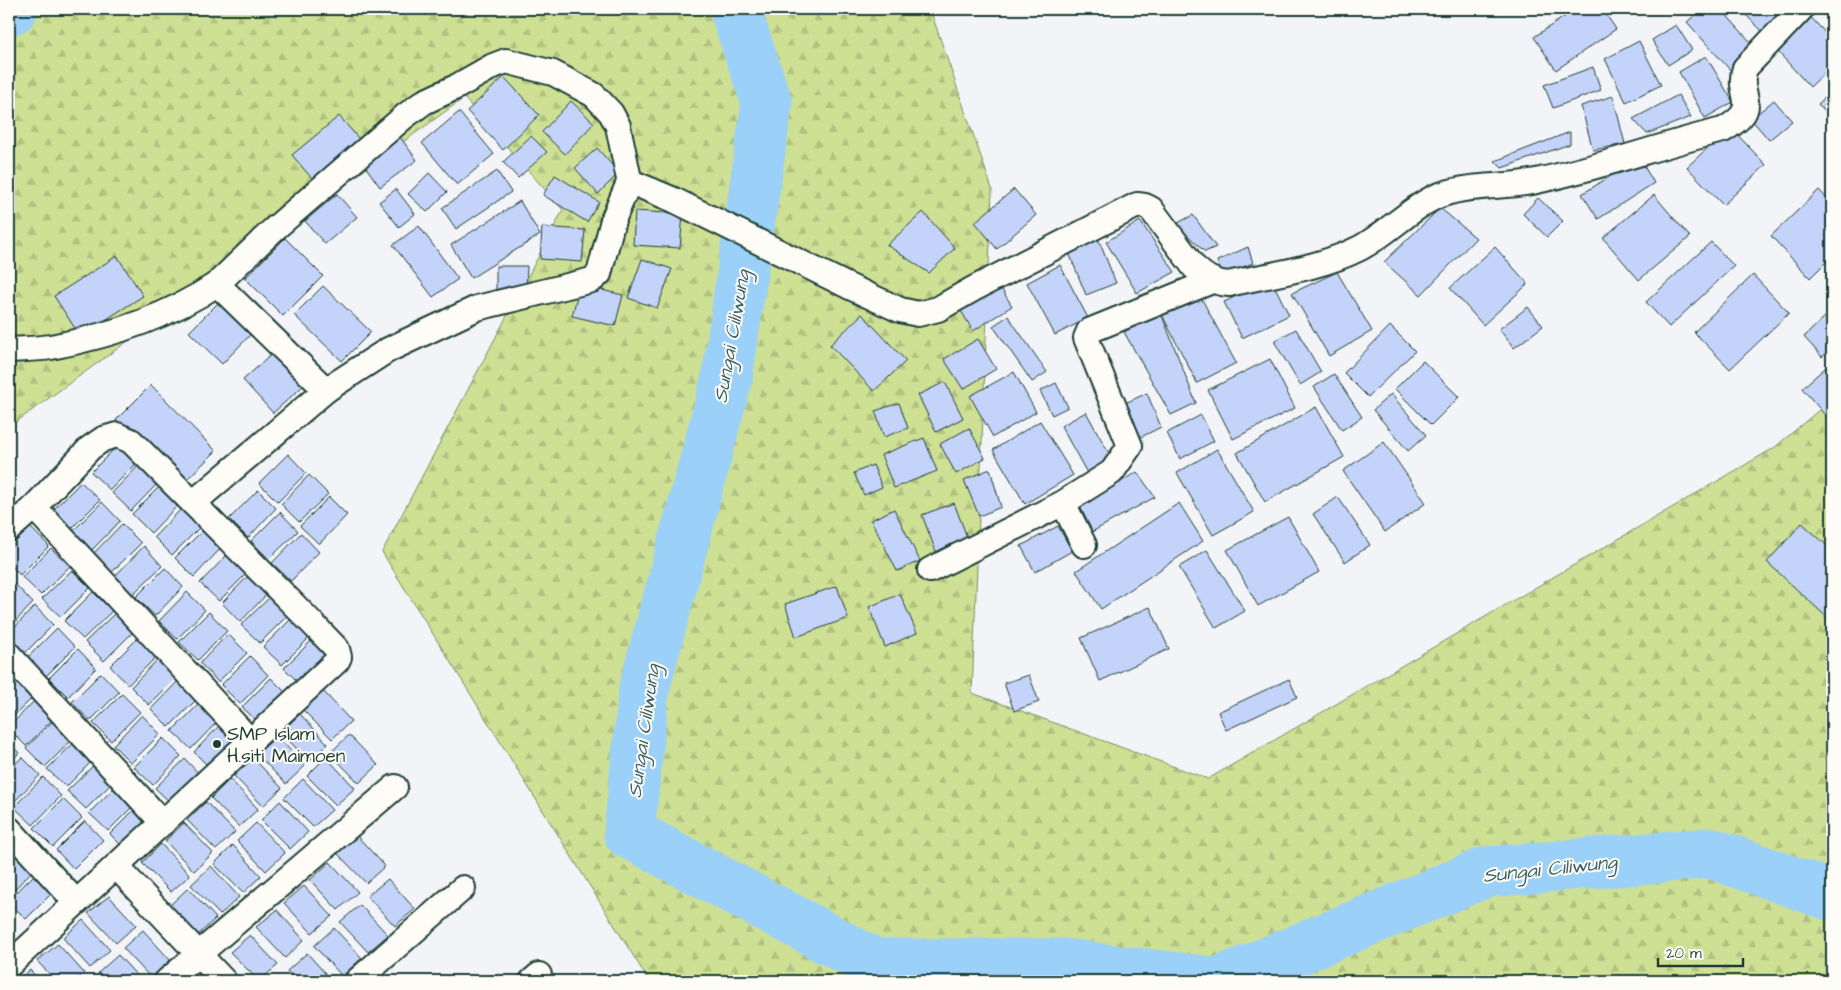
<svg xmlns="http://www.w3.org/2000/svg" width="1841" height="990" font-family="'Architects Daughter',sans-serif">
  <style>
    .forest { fill: url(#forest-firs); stroke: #768e64 }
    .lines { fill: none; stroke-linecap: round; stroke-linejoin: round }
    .river { stroke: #9bd0f9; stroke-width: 51 }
    .building { fill: #c4d3f9; stroke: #1f3d34 }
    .street-casing { stroke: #1f3d34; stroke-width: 28 }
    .street { stroke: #fdfcf7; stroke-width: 24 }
    .poi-dot { fill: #1f3d34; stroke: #fdfcf7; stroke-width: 2 }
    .labels { text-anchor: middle; stroke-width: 4; stroke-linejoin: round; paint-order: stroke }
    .poi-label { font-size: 19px; fill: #1f3d34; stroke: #fdfcf7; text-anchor: start }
    .water-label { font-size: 20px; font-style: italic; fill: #3e6265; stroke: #fdfcf7 }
  </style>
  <defs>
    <pattern id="forest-firs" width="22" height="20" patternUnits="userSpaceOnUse" patternTransform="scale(1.25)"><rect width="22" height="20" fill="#cee094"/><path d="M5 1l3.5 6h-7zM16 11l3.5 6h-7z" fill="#b0c180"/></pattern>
  </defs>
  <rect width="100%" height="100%" fill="#f2f4f7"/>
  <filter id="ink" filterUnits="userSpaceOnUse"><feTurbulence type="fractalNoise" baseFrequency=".02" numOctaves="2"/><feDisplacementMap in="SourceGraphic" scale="10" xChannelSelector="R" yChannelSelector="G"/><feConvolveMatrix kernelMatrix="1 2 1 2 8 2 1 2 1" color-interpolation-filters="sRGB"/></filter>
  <g filter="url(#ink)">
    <polygon class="forest" points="9,9 930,9 992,189 972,693 1208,779 1774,448 1832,399 1832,981 649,981 382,552 563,210 464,98 9,427"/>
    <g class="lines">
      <g class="river">
        <polyline points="735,9 767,103 727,378 644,689 629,833 875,964 1064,964 1203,981"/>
        <polyline points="9,10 12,9"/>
        <polyline points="1222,981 1486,872 1711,853 1832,896"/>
      </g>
    </g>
    <g class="building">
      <polygon points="1576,9 1602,9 1616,29 1556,70 1534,37"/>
      <polygon points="1702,9 1721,9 1756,48 1731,71 1687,22"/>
      <polygon points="1740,9 1791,9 1765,34"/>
      <polygon points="1805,11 1832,40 1832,66 1810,87 1770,43"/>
      <polygon points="1676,25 1692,50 1668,65 1652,40"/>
      <polygon points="1639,41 1661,85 1626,102 1605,59"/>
      <polygon points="1706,56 1733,102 1705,118 1679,72"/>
      <polygon points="1593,67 1601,90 1553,108 1544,85"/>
      <polygon points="504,77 539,115 503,150 467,111"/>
      <polygon points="1832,91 1832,120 1818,104"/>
      <polygon points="1678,95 1691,117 1647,134 1633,119"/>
      <polygon points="1613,96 1625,144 1593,150 1581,106"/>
      <polygon points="1774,100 1792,121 1769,140 1751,119"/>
      <polygon points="571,101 594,123 565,154 542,132"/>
      <polygon points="459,112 494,154 457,185 422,143"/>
      <polygon points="339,116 360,140 314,181 292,155"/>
      <polygon points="1730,127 1766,165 1723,205 1687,167"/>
      <polygon points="1570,132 1570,144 1502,168 1495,161"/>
      <polygon points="397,133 417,160 380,187 360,159"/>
      <polygon points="531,136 547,152 518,178 503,162"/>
      <polygon points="597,148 619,173 598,194 575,168"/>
      <polygon points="1639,158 1654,183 1598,219 1582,194"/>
      <polygon points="497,171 511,192 456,229 442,208"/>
      <polygon points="429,173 447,192 427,212 408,194"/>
      <polygon points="555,175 599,202 587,222 543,195"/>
      <polygon points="396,189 415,214 399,227 379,202"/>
      <polygon points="1014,189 1036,215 997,249 975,222"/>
      <polygon points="1819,190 1832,204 1832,256 1810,278 1771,236"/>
      <polygon points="337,194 357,217 325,244 305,221"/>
      <polygon points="1654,195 1690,237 1639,280 1603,238"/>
      <polygon points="1538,198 1563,221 1547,237 1523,214"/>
      <polygon points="520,201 540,235 471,278 451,245"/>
      <polygon points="1440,208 1476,238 1421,295 1384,262"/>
      <polygon points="635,211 683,214 680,248 633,245"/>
      <polygon points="923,212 955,248 929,273 887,245"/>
      <polygon points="1193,215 1216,247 1205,252 1176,224"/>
      <polygon points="1140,221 1175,272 1137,293 1106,242"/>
      <polygon points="419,226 458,279 433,297 393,245"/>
      <polygon points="542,227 585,230 582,262 540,259"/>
      <polygon points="1095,231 1116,283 1086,295 1065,243"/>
      <polygon points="285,238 323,276 283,316 245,278"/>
      <polygon points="1711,242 1734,266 1669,327 1646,302"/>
      <polygon points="1248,247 1253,263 1222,275 1217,261"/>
      <polygon points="1495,247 1528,284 1483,325 1450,288"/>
      <polygon points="117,256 143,296 80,336 54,296"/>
      <polygon points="642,259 672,269 657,308 628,298"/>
      <polygon points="1060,265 1088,318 1055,335 1027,283"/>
      <polygon points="496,266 527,266 526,294 496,293"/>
      <polygon points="1337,272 1372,331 1329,356 1292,293"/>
      <polygon points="1753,275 1789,313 1730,369 1694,332"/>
      <polygon points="1271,279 1289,315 1242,338 1224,302"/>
      <polygon points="580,285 623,295 615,326 572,316"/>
      <polygon points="999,285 1012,306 973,331 960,309"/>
      <polygon points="323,286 371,332 342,361 294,315"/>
      <polygon points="1198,292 1236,363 1197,383 1161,313"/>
      <polygon points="221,300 254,331 222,364 189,332"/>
      <polygon points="1528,307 1543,326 1514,348 1499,329"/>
      <polygon points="1832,310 1832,348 1822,357 1804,337"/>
      <polygon points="1161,313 1196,403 1171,415 1124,332"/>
      <polygon points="862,314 906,361 874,391 830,345"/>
      <polygon points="1008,316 1047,372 1032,382 993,326"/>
      <polygon points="1390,326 1415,351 1368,397 1344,373"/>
      <polygon points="1296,329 1321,372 1300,385 1274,341"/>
      <polygon points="978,339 996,369 963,389 944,359"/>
      <polygon points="274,352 304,385 273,413 243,380"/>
      <polygon points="1270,359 1295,408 1233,439 1208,390"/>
      <polygon points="1423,361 1459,397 1431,425 1395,389"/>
      <polygon points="1832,362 1832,419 1830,421 1802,388"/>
      <polygon points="1014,372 1036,412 993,437 970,396"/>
      <polygon points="1334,374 1362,417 1342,430 1314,387"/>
      <polygon points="945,382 963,418 936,432 918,395"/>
      <polygon points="1056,383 1068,407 1052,415 1040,391"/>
      <polygon points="151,385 216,451 180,486 116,420"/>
      <polygon points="1147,393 1161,427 1139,438 1121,405"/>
      <polygon points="1391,394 1426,435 1408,451 1373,410"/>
      <polygon points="899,403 908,428 884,437 875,411"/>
      <polygon points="1316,407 1344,457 1265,502 1237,453"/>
      <polygon points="1086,412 1112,459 1087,473 1061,426"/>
      <polygon points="1201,415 1214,441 1180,459 1167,433"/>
      <polygon points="1040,421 1073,475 1025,504 993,450"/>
      <polygon points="969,428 985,458 956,474 940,444"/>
      <polygon points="924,438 937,471 894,488 881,455"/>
      <polygon points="1384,442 1426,503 1385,532 1343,471"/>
      <polygon points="120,443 138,462 110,490 91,472"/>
      <polygon points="1217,449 1254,512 1213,535 1177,473"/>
      <polygon points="288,454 306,473 278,502 259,483"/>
      <polygon points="141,463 159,482 131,511 112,493"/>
      <polygon points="873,465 882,487 864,495 854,473"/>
      <polygon points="990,469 1001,507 979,516 964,480"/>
      <polygon points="1137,472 1155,497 1090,533 1080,506"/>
      <polygon points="309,475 328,494 299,522 281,504"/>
      <polygon points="81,482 100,500 71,529 52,511"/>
      <polygon points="161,485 179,504 151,533 132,514"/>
      <polygon points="258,490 276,508 248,538 229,519"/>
      <polygon points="329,497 347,515 319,544 300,526"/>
      <polygon points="1338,497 1370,545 1345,562 1313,514"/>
      <polygon points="102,502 120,521 92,550 73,531"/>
      <polygon points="954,503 970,545 938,557 922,515"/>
      <polygon points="1179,503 1203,541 1101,609 1076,571"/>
      <polygon points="183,507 201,526 172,555 154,537"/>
      <polygon points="894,509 920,561 897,571 871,520"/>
      <polygon points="280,512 298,531 269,559 251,541"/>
      <polygon points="1288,517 1319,572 1258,606 1227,550"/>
      <polygon points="1802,523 1832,550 1832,622 1767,562"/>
      <polygon points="122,524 141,543 112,572 93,554"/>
      <polygon points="1058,526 1072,551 1035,572 1021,546"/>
      <polygon points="30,527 49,546 20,575 9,563 9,549"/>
      <polygon points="204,529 222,547 194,577 175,558"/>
      <polygon points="301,533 319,552 291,581 272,563"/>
      <polygon points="144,546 162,566 133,594 115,576"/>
      <polygon points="51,548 70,566 41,595 22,577"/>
      <polygon points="1207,550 1245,611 1216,628 1179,567"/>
      <polygon points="229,553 248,572 219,601 200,583"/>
      <polygon points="165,568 183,587 155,616 136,597"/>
      <polygon points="72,570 90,588 61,617 42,599"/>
      <polygon points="250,574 269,592 240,622 222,603"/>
      <polygon points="15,584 33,603 9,628 9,591"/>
      <polygon points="837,586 848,618 796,637 785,604"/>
      <polygon points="93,592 112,611 83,639 64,621"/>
      <polygon points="187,592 205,610 177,639 159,621"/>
      <polygon points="900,594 917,633 885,647 869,607"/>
      <polygon points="271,596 289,614 260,643 241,625"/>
      <polygon points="35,606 53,625 25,653 9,637 9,633"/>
      <polygon points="1150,607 1169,649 1100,681 1081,638"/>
      <polygon points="209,612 227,631 198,660 179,642"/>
      <polygon points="115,613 133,632 104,661 85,642"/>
      <polygon points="292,618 310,637 282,665 263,647"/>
      <polygon points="57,628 75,647 46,676 28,657"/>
      <polygon points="228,634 247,653 218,682 200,663"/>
      <polygon points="139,637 157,656 128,685 110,666"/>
      <polygon points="313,639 331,658 303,687 284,668"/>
      <polygon points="78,649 96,668 68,697 49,678"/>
      <polygon points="250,656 268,675 240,704 221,685"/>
      <polygon points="160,657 178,676 149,705 131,687"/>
      <polygon points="101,673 119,692 90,721 72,702"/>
      <polygon points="1029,675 1039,702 1014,711 1004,683"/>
      <polygon points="15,678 34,696 9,721 9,684"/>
      <polygon points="271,678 289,696 261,725 242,707"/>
      <polygon points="180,679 198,698 169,727 151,709"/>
      <polygon points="1289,679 1297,697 1226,730 1218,712"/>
      <polygon points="323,691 351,721 332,739 303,710"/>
      <polygon points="122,694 140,712 111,741 93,723"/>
      <polygon points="36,699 55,717 26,746 9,729 9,727"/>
      <polygon points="201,702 219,720 191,749 172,731"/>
      <polygon points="300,714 328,744 309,762 281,732"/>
      <polygon points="142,715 160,734 131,763 113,745"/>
      <polygon points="55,719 74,738 45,767 26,748"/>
      <polygon points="222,723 241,742 212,770 194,752"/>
      <polygon points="349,735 378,765 359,783 330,753"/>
      <polygon points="277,736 305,766 286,784 257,754"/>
      <polygon points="163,738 181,756 153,785 134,767"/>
      <polygon points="77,740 95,758 66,787 47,769"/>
      <polygon points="9,742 19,753 9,764"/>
      <polygon points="22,757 40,775 12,804 9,801 9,770"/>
      <polygon points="326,757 355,788 336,805 307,776"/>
      <polygon points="253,758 282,788 263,806 234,776"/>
      <polygon points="185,759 203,778 174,806 155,788"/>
      <polygon points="97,762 115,780 86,809 67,791"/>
      <polygon points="43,777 61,796 33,825 14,807"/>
      <polygon points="230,779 258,809 239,827 211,798"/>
      <polygon points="303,779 332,810 313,827 284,798"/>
      <polygon points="118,784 136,803 108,831 89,813"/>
      <polygon points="63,799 82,818 53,847 34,828"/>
      <polygon points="280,801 308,832 290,849 261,820"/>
      <polygon points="206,802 235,832 216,850 187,820"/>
      <polygon points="139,805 157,824 129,853 110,834"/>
      <polygon points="85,821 103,840 74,869 56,850"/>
      <polygon points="184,823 213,853 194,871 165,841"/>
      <polygon points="256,823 285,853 266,871 237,841"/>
      <polygon points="357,836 385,866 366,883 337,853"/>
      <polygon points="161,844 190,875 171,892 142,863"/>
      <polygon points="233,845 261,876 243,893 214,864"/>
      <polygon points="16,850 34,869 9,895 9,857"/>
      <polygon points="330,862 358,892 338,910 310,880"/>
      <polygon points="211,866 239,897 220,915 191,885"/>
      <polygon points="37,872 55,890 26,919 9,902 9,900"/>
      <polygon points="388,879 415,909 395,926 367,896"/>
      <polygon points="304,886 332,916 312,933 284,903"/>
      <polygon points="188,888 216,918 197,936 168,907"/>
      <polygon points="109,896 136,925 116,943 88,913"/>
      <polygon points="360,905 388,935 368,952 340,922"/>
      <polygon points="277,910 304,940 285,958 256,927"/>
      <polygon points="83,920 110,950 90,968 63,938"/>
      <polygon points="334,928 362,958 342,976 314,946"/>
      <polygon points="143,930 170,960 151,978 123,948"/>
      <polygon points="250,935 278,965 259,981 230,952"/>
      <polygon points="58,944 84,973 76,981 56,981 37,961"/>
      <polygon points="307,953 332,981 297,981 287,971"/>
      <polygon points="118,955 142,981 106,981 98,973"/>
      <polygon points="202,967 216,981 187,981"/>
      <polygon points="30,970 40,981 17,981"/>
    </g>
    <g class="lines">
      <defs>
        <g id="street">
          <path d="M9,350C23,349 37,349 51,347C109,336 168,317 217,284"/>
          <polyline points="326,390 388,350 477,308 592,280 599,274 613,220 630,180"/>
          <path d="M193,503L326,390L217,284L273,230L405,116L424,102L456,87L493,66L506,61L553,73L594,95L611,113L618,126L629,179L631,182L674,200L848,286L900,310L918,314L938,309L975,288L1137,205L1145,206L1151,209L1194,267C1205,277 1214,283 1229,284C1272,274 1321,268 1360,248C1387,234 1417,202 1443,194C1472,184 1506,188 1536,181C1600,168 1660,145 1723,130C1765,106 1735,97 1745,68L1801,9"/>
          <polyline points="1063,503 1084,545"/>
          <polyline points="34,507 251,742"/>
          <polyline points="9,529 34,507 90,448 103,439 117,435 131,441 193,503 311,622 337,649 339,657 337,661 9,965"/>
          <polyline points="930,570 1063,503 1112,472 1130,446 1086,338 1089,331 1212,281"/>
          <polyline points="9,655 163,823"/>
          <polyline points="9,829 76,902"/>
          <polyline points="116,866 224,981"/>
          <polyline points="358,980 463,888"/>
          <polyline points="167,981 395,787"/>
          <polyline points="532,981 539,975"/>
        </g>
      </defs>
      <use href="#street" class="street-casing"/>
      <use href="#street" class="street"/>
    </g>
  </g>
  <circle class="poi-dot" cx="217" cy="744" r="5"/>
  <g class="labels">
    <g class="poi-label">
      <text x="227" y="740">SMP Islam<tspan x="227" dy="22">H.siti Maimoen</tspan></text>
    </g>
    <g class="water-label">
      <text transform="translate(731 336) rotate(-80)" y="7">Sungai Ciliwung</text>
      <text transform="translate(643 731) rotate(-82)" y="7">Sungai Ciliwung</text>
      <text transform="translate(1550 868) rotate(-6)" y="7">Sungai Ciliwung</text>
    </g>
  </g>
  <rect width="1841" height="990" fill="none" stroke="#fdfcf7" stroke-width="30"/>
  <rect x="15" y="15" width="1811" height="960" fill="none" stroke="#1f3d34" stroke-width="2" filter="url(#ink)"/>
  <path d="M1658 958v8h85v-8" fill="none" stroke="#1f3d34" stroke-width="2.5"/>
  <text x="1666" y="958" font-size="15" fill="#1f3d34" stroke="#fdfcf7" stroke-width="4" paint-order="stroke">20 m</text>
</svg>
